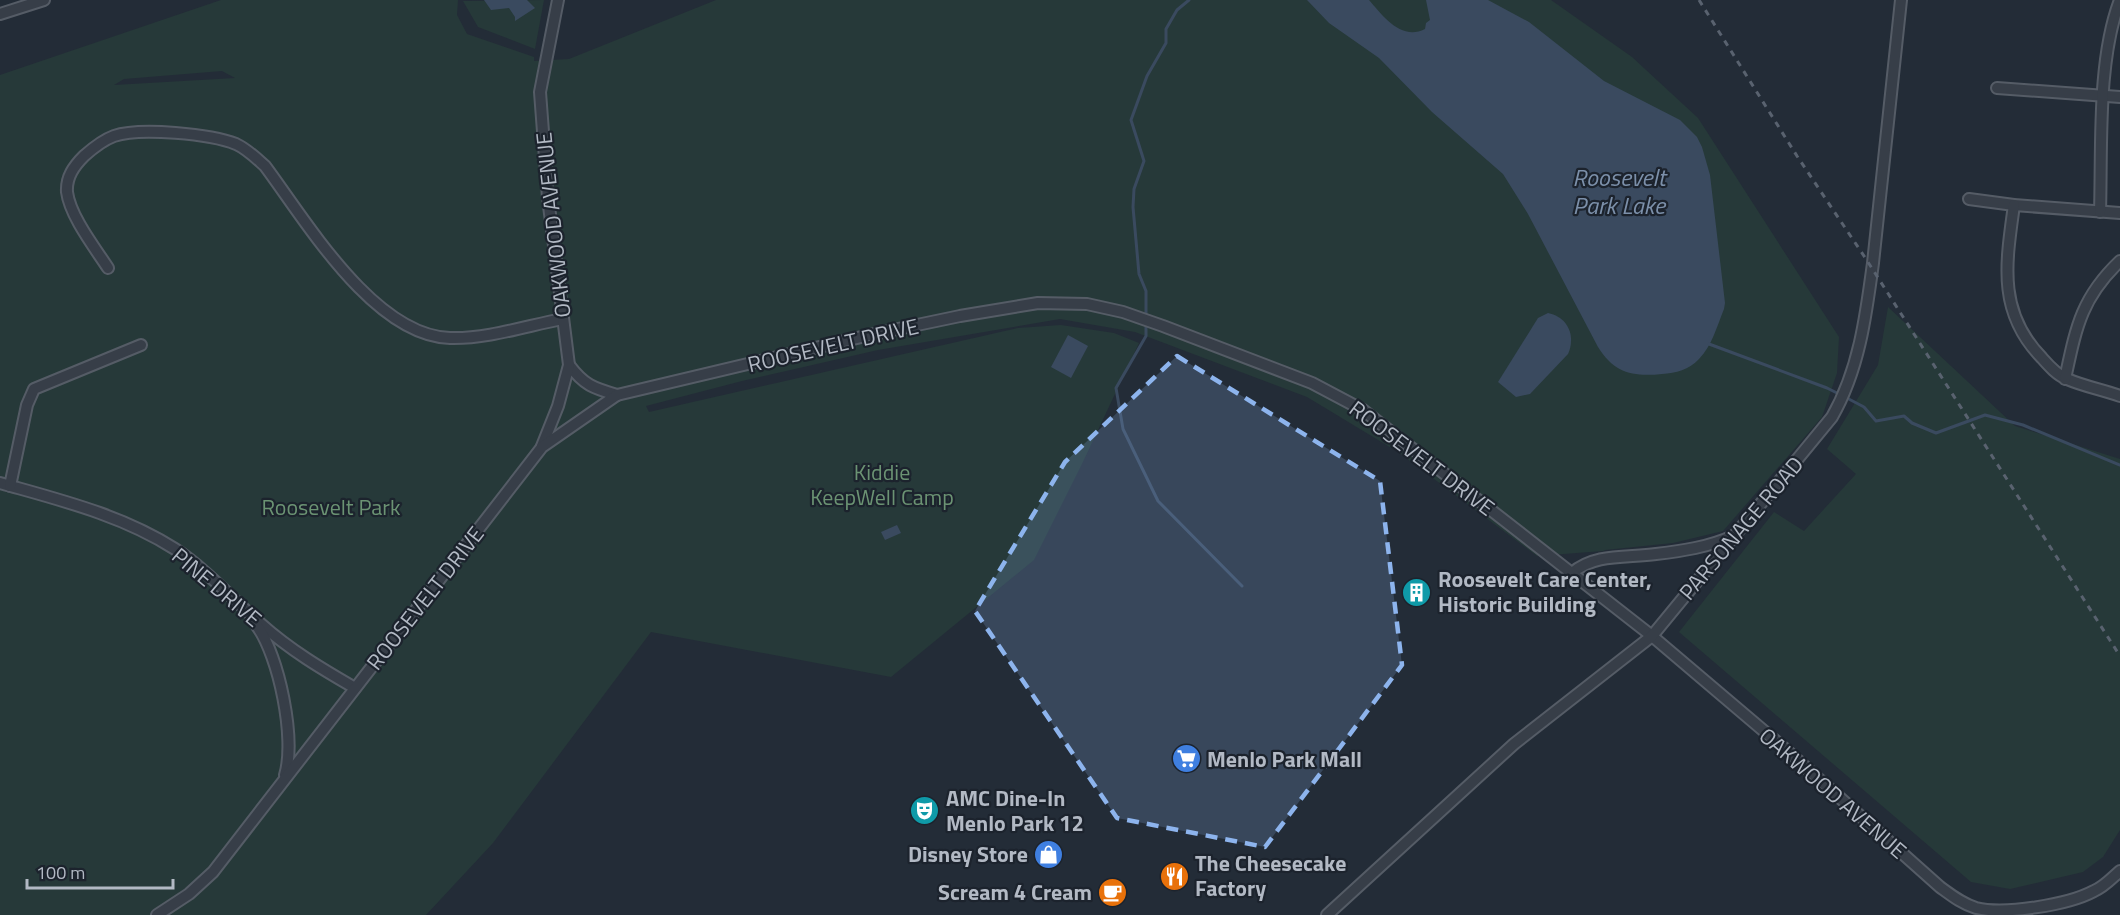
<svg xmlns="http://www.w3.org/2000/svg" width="2120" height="915" font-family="'Titillium Web',sans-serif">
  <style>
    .green { fill: #263939; fill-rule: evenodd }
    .water { fill: #3a4a5f }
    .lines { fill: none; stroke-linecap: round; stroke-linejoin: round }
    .stream { stroke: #3a4a5f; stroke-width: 3 }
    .minor-casing { stroke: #555c66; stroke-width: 14 }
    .minor { stroke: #373e48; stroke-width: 10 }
    .rail { stroke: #59626f; stroke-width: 3; stroke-dasharray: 6 6; stroke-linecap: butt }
    .marked { fill: #8db4ed; fill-opacity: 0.2; stroke: #8db4ed; stroke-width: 4.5; stroke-dasharray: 12 8; stroke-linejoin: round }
    .labels { text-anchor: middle; stroke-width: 4.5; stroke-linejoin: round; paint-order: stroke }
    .street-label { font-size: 22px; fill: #b2b9c4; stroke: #1c232d }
    .park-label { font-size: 22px; fill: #6b9373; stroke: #1c232d }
    .poi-label { font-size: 22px; font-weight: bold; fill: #b2b9c4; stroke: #1c232d; text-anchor: start }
    .water-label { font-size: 24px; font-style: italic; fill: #7c90aa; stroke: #1c232d }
  </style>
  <rect width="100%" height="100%" fill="#232c37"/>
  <g class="green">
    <path d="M221,0H458L457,15L467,34L534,57V61L569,59L716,0H1551L1632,57L1698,118L1839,337L1837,373L1822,417L1723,531L1673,543L1605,550L1586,560L1603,551L1537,556L1398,452L1307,397L1135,332L1060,319L878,350L742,381L646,406L649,412L1018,328L1061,325L1114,333L1139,343L1082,464L1034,560L891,677L651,632L493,843L426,915H0V75ZM222,71L235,78L114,85L124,79Z"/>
    <polygon points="544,0 535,49 478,27 463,1"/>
    <polygon points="1888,307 2015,426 2120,459 2120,830 2103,857 2083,872 2010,889 1971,882 1679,632 1774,512 1804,531 1856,474 1827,449 1878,365"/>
  </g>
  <g class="water">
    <polygon points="484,0 527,0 535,8 515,21 515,17 509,8 491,10"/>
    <path d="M1307,0H1369C1383,16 1401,41 1425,29L1426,23L1430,20L1426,0H1488L1529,22L1604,81L1680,120L1697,137L1702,147L1710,175L1725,303L1724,309C1717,326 1712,346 1699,359C1689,370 1676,373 1662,374C1633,377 1614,373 1598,347L1528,214L1503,174L1432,112L1379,58L1329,23Z"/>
    <path d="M1548,313C1568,317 1576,336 1568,354L1530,394L1516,397L1498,382L1538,318Z"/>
    <polygon points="1068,335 1088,346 1071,378 1051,367"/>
    <polygon points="897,525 901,533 885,540 881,532"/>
  </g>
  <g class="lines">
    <g class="stream">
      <polyline points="1146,317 1146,291 1139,274 1133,207 1134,189 1144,161 1131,120 1147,76 1166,43 1166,29 1177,10 1189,0"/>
      <polyline points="1146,323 1146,336 1116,388 1123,429 1158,501 1242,586"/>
      <polyline points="1709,344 1827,388 1839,394"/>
      <polyline points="1845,397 1864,407 1876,421 1904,416 1912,423 1936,433 1985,415 2023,425 2120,465"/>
    </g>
    <defs>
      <g id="minor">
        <polyline points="0,14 44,0"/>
        <polyline points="1997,88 2120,97"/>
        <polyline points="1969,199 2014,205 2120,213"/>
        <path d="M2014,205C2006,263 1997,312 2042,358C2049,366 2057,375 2067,379C2083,386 2103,390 2120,396"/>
        <path d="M2100,212C2102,147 2097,60 2120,0"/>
        <path d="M108,268C95,248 70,216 67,192C66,177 74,166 84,156C93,148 103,140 114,136C140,127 211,134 236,144C247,149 256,158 265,166C306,221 374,336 450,338C487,339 526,326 562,319"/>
        <path d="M569,365C584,385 593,388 617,395"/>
        <path d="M2065,379C2076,328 2081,298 2120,261"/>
        <polyline points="542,446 558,406 569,365 548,198 540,92 558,0"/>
        <path d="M0,483C60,500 122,515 175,549C207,570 232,599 261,624C290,650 322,669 355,688"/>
        <polyline points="10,486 27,405 34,389 141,345"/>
        <path d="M1572,573C1595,553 1627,558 1656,554C1682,551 1709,547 1733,536"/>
        <path d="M257,626C279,656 296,739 285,775"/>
        <path d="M157,915L189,894L213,872L542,447L617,395L874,334L960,316L1038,303L1087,304L1123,312L1163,326L1312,383L1363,410L1652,636L1784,748L1940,887C1951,895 1962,904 1976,908C2004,915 2068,905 2094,891C2104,887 2112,878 2120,871"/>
        <path d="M1327,915L1514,744L1652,636L1832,417C1859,370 1866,316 1873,263L1901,0"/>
      </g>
    </defs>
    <use href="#minor" class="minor-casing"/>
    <use href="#minor" class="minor"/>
    <polyline class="rail" points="1699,0 1797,156 1866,259 2120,656"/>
  </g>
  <path class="marked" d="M1177,356L1380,481L1402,665L1265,847L1117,818L975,611L1065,462Z"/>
  <defs>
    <symbol id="building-disc" viewBox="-11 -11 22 22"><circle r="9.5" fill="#0f9aa8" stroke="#1c232d"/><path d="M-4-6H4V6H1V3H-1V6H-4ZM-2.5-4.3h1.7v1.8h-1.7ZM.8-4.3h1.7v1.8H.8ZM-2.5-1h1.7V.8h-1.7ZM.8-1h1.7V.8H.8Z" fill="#fff"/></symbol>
    <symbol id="supermarket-disc" viewBox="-11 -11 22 22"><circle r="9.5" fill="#3f7fe0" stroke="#1c232d"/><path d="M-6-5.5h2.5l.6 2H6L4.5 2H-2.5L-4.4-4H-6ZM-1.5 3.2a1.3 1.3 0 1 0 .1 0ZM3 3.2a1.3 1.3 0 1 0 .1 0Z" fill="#fff"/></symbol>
    <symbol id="theatre-disc" viewBox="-11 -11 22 22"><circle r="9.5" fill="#0f9aa8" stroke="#1c232d"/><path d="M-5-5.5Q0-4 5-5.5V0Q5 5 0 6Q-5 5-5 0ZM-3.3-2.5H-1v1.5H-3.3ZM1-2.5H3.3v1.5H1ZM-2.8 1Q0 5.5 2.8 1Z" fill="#fff"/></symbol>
    <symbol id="shop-disc" viewBox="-11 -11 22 22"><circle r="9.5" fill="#3f7fe0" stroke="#1c232d"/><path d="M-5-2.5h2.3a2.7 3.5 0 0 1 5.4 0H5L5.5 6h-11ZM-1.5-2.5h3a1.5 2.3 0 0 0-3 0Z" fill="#fff"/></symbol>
    <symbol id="restaurant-disc" viewBox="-11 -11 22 22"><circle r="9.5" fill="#e8710a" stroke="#1c232d"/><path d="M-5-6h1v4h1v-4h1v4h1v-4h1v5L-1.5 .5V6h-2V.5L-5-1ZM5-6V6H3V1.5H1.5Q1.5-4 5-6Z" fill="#fff"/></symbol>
    <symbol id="cafe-disc" viewBox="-11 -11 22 22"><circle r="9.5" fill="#e8710a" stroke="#1c232d"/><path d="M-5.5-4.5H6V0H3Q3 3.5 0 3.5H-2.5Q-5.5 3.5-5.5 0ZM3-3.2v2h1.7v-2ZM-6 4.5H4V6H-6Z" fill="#fff"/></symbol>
  </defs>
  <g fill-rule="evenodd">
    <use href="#building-disc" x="1400" y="576" width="33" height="33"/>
    <use href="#supermarket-disc" x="1170" y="742" width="33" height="33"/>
    <use href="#theatre-disc" x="908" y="794" width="33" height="33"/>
    <use href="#shop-disc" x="1032" y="838" width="33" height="33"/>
    <use href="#restaurant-disc" x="1158" y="860" width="33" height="33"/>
    <use href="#cafe-disc" x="1096" y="876" width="33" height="33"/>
  </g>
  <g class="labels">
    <g class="street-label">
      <text transform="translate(553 225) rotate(-96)" y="8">OAKWOOD AVENUE</text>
      <text transform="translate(833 345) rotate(-13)" y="8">ROOSEVELT DRIVE</text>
      <text transform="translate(1422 458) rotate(37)" y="8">ROOSEVELT DRIVE</text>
      <text transform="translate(1741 528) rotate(-50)" y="8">PARSONAGE ROAD</text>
      <text transform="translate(217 587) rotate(40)" y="8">PINE DRIVE</text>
      <text transform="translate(425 598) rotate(-52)" y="8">ROOSEVELT DRIVE</text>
      <text transform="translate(1833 793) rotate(41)" y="8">OAKWOOD AVENUE</text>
    </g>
    <g class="park-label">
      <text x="882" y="480">Kiddie<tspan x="882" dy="25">KeepWell Camp</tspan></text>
      <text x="331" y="515">Roosevelt Park</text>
    </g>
    <g class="poi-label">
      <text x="1438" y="587">Roosevelt Care Center,<tspan x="1438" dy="25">Historic Building</tspan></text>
      <text x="1207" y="767">Menlo Park Mall</text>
      <text x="946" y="806">AMC Dine-In<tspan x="946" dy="25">Menlo Park 12</tspan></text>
      <text x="1028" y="862" text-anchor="end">Disney Store</text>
      <text x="1195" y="871">The Cheesecake<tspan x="1195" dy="25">Factory</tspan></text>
      <text x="1092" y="900" text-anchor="end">Scream 4 Cream</text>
    </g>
    <g class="water-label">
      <text x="1619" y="186">Roosevelt<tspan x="1619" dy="28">Park Lake</tspan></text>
    </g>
  </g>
  <path d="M27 879v9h146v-9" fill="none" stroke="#b2b9c4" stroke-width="3"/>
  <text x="36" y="879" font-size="18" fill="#b2b9c4" stroke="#1c232d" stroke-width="4.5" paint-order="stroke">100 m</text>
</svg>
